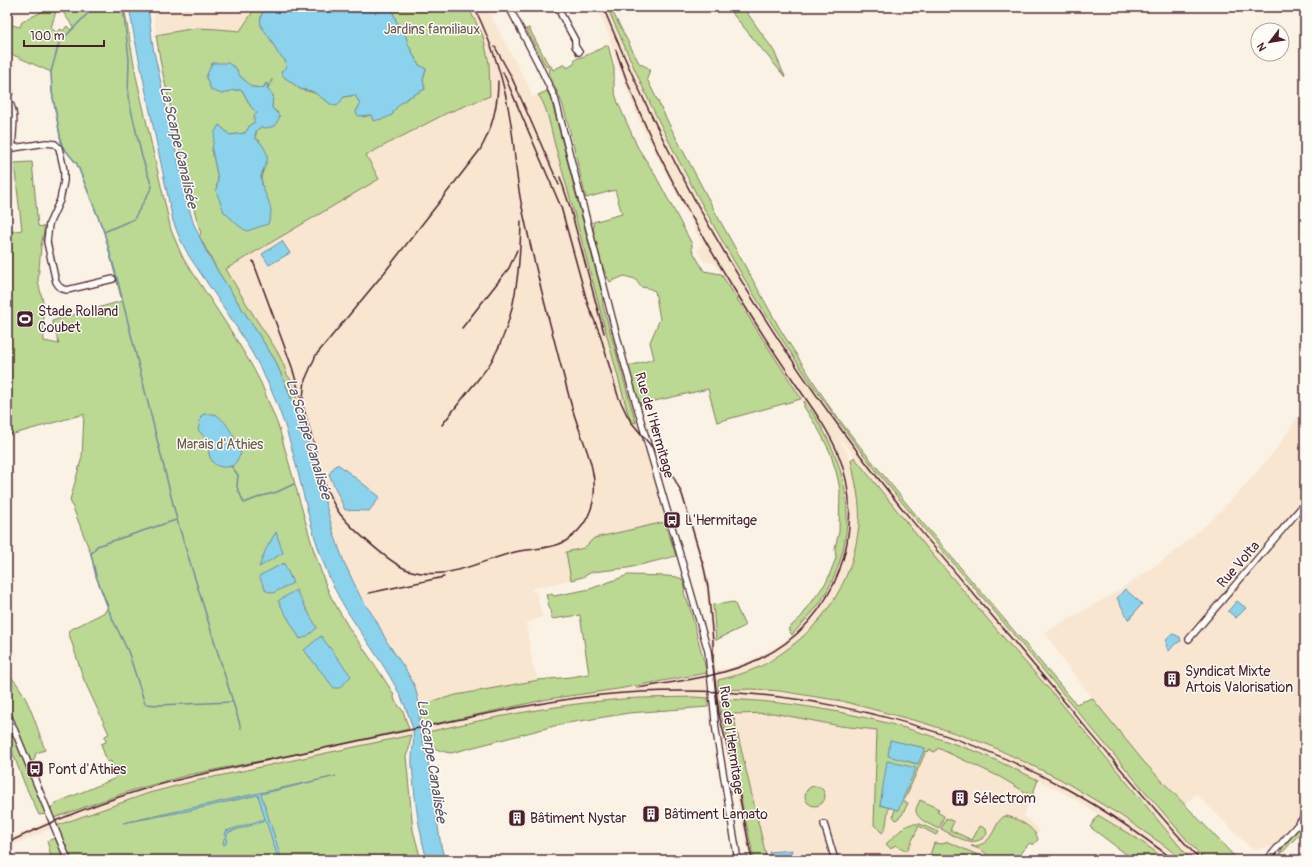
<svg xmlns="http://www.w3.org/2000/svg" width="1312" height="867" font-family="Pangolin,sans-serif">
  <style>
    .built { fill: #f8e6d1 }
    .green { fill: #bbd992; stroke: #827c5e; fill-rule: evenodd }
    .water { fill: #8bd3ec; stroke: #718b9f }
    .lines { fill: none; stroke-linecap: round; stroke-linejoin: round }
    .stream { stroke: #718b9f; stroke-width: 1.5 }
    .minor-casing { stroke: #4a1f2b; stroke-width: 8 }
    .minor { stroke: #fdfcf7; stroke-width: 5.5 }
    .rail { stroke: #4a1f2b; stroke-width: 1.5 }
    .labels { text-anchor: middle; stroke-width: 3; stroke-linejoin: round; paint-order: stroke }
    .park-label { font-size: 14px; fill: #6c574a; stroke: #fdfcf7 }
    .poi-label { font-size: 14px; fill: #4a1f2b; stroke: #fdfcf7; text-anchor: start }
    .street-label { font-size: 14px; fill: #4a1f2b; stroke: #fdfcf7 }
    .water-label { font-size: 15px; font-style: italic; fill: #5e5565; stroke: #fdfcf7 }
  </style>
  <rect width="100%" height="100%" fill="#fbf2e6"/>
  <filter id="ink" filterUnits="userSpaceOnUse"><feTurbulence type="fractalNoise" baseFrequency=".025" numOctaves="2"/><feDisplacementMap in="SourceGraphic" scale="8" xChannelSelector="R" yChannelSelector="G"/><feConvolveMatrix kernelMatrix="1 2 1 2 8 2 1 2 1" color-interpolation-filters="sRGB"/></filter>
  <g filter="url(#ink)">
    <g class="built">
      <polygon points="153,7 256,7 240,31 218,29 156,35"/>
      <polygon points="468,7 486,7 530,89 532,97 551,89 670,522 594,538 584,548 566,552 571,580 531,589 532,592 536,591 537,593 542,617 526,623 533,666 539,680 456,695 427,703 419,702 410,677 382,634 376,620 361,598 348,571 334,534 298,406 294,405 275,360 219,273 379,179 365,155 447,113 490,96 489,63 483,36"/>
      <polygon points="597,7 607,7 651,104 692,187 714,226 763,310 821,398 861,451 928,534 1085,721 1186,839 1205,860 1191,860 1056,697 1003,637 932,554 839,437 851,460 857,487 859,523 855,553 849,570 837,595 823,616 798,642 759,667 736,676 718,680 753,689 821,698 869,708 924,723 989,745 1060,779 1098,800 1165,846 1182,860 1167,860 1139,840 1066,794 1038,780 980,753 932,736 896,725 857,716 809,707 776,702 720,699 720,709 733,761 754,860 750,860 715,698 694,697 613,700 532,711 195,781 148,793 64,823 7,848 7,840 59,816 130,791 188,775 306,752 526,704 604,690 618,689 713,671 708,602 701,564 679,490 672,476 664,463 654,453 653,446 667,463 675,476 683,493 707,573 713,605 716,670 733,667 757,657 776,646 792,635 830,586 839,565 844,546 847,525 848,511 845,487 841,469 834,450 811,410 804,401 801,399 799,395 734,296 714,263 704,262 697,250 702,244 640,123 614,56 608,34"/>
      <polygon points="1303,410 1305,413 1305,816 1279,847 1252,849 1196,794 1185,804 1144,762 1106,716 1065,663 1045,632 1113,594 1140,576 1172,554 1210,521 1241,490 1258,471 1276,449"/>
      <polygon points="773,713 840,726 877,730 937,748 1000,777 1032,796 1024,815 1040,831 1025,845 991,858 989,856 985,860 767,860 733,714"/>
    </g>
    <g class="green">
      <path d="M7,7H12V25L20,27L22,22L51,7H124L136,76L171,230L182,256L231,331L251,364L261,383L279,428L313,548L325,583L331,597L349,628L375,665L393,693L395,701L403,711L409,729L306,752L188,775L130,791L51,819L48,814L39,815L25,785L7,738V673C27,690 36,725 45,750L36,753L34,760L29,766L49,813L51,808L56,803L116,778L111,761L107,762L101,744L106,742L105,736L109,734L84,680L68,631L105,612L108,606L96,576L91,554L70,500L82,457L84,414L7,436V227L8,232L22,230L14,163L32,162L38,226L45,227L41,246L38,281L43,302L44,341L59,344L52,321L122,301L104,232L77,164L62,146L60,137L52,92L51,72L11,54L13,95L8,93ZM60,8L72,25L73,27L71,30L67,26L63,31L61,29L56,32L51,28L56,11Z"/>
      <path d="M256,7H264C256,30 263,24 272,42C278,52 275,52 285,59L286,67L283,76L300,89L318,94L332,105L344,97L355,95L360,104L356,112L363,117L371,115H392C397,102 413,95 425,89L423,80L426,69L418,64L408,44L406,37L397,23L391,7H468L483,36L489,63L490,96L447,113L366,155L379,179L226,269C236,286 245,302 256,319C267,336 282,355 287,375C295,382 296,396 298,406L294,405L275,360L219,273L199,236L201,234L189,192L161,65L156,35L196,28L218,29L240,31ZM236,68L239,75L252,87L263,88L266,83L268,90L273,95L272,108L278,113L257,130L255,138L259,140L267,157L261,178L265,196L269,202L216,191L218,179L212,150L219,125L230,135L245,133L251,124H254L257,113L251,107L242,90H234L222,94Z"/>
      <path d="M607,7H610L639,63L650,69L647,79L670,126L719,219L780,329L831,409L862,449L916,515L1076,704L1092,698L1144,762L1238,860H1205L1186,839C1119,762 1054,683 988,604C931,537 872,470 821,397C756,305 700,206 651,105C636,73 622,40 607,7Z"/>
      <polygon points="727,7 743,7 774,51 785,77"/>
      <path d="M529,28L549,66H551L553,70L565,64L567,68L574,64L575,59L585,56L608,45L614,68V90L618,103L638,148L653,171L692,244V250L704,271L721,274L799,395L801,399L717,422L708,389L637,405L626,367L654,359L650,342L660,319L655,291L648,288L641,287L635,279L624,276L610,282C600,264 594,242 593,222L622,214L615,190L586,198C578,167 572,136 563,106C559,94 552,83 549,72L550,69L545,65L526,29Z"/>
      <path d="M547,91L551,99L602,294L603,306L636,423L630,421C605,331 583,241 557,152C552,138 548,105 538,95Z"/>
      <path d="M804,401C851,463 864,534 820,603C812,614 801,624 792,635L788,629L801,617L827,581L836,558L835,548L839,532L840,490L837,475L830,452L820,432L804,407Z"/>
      <path d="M854,457L932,554L1003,637L1056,697L1191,860H1182L1165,846L1120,815L1060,779L989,745L961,735L924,723L842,701L779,691L753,689L718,690V680C731,677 746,673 759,667C767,664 774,658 782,653C827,622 854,578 859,524C861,503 855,481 851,460Z"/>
      <polygon points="665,522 676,556 628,568 592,572 583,577 571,580 566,552 584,548 594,538"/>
      <polygon points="628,575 667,576 677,577 682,579 685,586 684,593 689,605 707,673 618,689 548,699 421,727 420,721 422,713 423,708 427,703 456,695 539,680 570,677 589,674 580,615 552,619 546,594 552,594 554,596 590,589"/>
      <polygon points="734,602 745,626 716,640 713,605"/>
      <path d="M694,697L708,698V707L629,713L562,724L451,753C437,751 428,747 423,733C485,719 548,706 612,700C639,697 667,698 694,697Z"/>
      <path d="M720,699C798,701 875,716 949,742C959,746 970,749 980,753C1000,762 1019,771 1038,780L1032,796L1000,777L938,748L935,752L929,750L928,752L926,751L904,801L908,803L902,815L896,820L893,816L895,809L898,810L880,805L889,807C886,816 888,827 882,833L874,825L877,730L840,726L773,713L733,714L767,860H754L733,761L720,709ZM890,741L925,748L917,764L907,761Z"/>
      <polygon points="411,735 409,749 406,756 413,830 421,860 52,860 47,841 58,837 54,827 64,823 149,793 195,781"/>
      <circle cx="815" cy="796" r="10"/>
      <path d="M920,800L939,809L937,812L944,816L939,829C933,826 915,819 916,810C916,807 919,803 920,800Z"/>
      <polygon points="1098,815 1139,840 1167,860 1134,860 1090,827"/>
      <path d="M1005,816C1016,817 1037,829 1038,840L1033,845L1030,843L1021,852L1023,855L1012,860H993L982,850L971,846C995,847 993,821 1005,816Z"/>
      <path d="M946,818L954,822L950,830L972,840L980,826L986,829L987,834C975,850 955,836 941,829Z"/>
      <polygon points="1305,820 1305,828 1280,855 1282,848"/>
      <polygon points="911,824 920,824 938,832 936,835 919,826 907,851 895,845 891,849 886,844 904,827"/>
      <polygon points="948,842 978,855 984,860 926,859 928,855 930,855 934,843 942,844"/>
    </g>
    <g class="water">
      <path d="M129,7H148L153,47L186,197L193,222L206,251L219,273L275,360L294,405L298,406L334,534L344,562L361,598L376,620L387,642L406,670L415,687L419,703V725L428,761L441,846L445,860H427C425,851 422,843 421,834C416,812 414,788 412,765C411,752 416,739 412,726C396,670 353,631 330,579C305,523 300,461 277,404C256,351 221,304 189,256L180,239L173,221L134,35Z"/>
      <path d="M264,7H391L397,23L406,37L408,44L418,64L426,69L423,80L425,89C413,95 397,102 392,115L386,118L373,121L371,115L358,116L356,112L360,104L355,95L344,97L337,106L332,105L312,91L300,89L283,76L281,72L286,67L285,60C275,52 278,52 272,42C263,24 256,31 264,7Z"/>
      <path d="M212,63H228L236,68L239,75L252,87L263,88L267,83L268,90L273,95L272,108L280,116L275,126L266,128L261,127C256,130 255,132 255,138C260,141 266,149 267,155C269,164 260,171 261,179C262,191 271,201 271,212C271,216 269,220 268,224L247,231L239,226L224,212L216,191L218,179L212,150L215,132L219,125L230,135L245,133L251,124L254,123V116L257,113L251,107L242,90H234L222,94L211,90L206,77Z"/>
      <polygon points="282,241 290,253 269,265 262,254"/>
      <path d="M204,414C207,414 211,414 214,414C225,417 238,443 241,454L234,465C225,469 214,468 210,457C208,453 209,448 208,444C206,438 202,434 198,430L201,416Z"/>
      <polygon points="336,465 339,465 380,497 369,511 345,510 329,474"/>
      <polygon points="276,532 283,553 259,567 266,549"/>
      <polygon points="284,563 293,583 273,593 266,591 259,576"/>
      <polygon points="1125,589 1142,604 1129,619 1128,619 1117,598"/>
      <polygon points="296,590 317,628 306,637 300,639 278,601"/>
      <polygon points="1237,601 1246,608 1236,618 1228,611"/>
      <path d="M1173,634L1180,637L1181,641L1175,644L1169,651C1164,645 1166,636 1173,634Z"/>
      <polygon points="321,636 351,676 340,688 334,688 304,650"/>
      <polygon points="890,740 925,748 918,764 888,756"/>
      <polygon points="887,761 916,768 898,810 880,805"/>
      <polygon points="336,776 261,794 282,860 279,860 278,858 266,821 229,832 227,835 226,844 224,845 223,843 226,831 265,819 258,795 187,811 123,823"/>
      <polygon points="792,850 789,860 771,860 769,852"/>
    </g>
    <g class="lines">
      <g class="stream">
        <polyline points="94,7 59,43 51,72 52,92 62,146 77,164 104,232"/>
        <polyline points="123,7 129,59 128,96 142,157 152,187 134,219 104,232 117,278 177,520 241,728"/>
        <polyline points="267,89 272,80"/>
        <polyline points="231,466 238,475 237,487 244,503 262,496 277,492 294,484"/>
        <polyline points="176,520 97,546 91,554 96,576 111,616 128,651 145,704 158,705 232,702"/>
      </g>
      <defs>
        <g id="minor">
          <polyline points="509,7 538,63 555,98 621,352 708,651 716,731 738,860"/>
          <polyline points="557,7 575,40 575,46 579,52"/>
          <path d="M7,99C19,113 11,132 13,148"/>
          <path d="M7,149L46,143L55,144L59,148L64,170V181L60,200L49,224L47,242L56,282C59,287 61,289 67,290L113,279"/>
          <polyline points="1189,639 1305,503"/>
          <polyline points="7,712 68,860"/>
          <polyline points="824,824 835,860"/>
          <polyline points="1267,860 1305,816"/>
        </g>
      </defs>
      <use href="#minor" class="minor-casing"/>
      <use href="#minor" class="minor"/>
      <g class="rail">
        <path d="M603,7C665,158 746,301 843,432C897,506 957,574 1016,644C1077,716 1136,790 1200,860"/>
        <polyline points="495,47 511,76 559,185"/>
        <path d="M616,50C644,135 688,213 734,289C754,321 774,352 795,383C810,405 826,426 837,451C870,529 836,623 759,659C722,677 678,681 637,688"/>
        <polyline points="503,72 561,207 588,305 600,334 618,396 627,415 632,423 666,464 674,478 682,494 704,568 708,587 713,641 713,663 719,714 739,794 752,860"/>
        <polyline points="560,177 570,207 604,333"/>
        <path d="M253,261L292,367L326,488C330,497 334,506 340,514C352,529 391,564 408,570C446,582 479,561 515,552C531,548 549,550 564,542C579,533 589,519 593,502C600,469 579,436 571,404C554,339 536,274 522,207C516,180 515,151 511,124C505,84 492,43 474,7"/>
        <polyline points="462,328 509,268 517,250"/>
        <path d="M303,398L305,380L316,355L384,273L480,150C492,129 498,106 498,81"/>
        <path d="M442,425C453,411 464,396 476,382C481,375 488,368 492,360C516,319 520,267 521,221"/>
        <polyline points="369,593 444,577"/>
        <path d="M7,843C68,813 131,790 198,775C270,759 342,745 414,729C476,716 538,702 601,695C762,679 926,712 1067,789C1105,810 1140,834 1174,860"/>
      </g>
    </g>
  </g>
  <defs>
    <symbol id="stadium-square" viewBox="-11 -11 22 22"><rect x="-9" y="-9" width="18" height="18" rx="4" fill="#4a1f2b" stroke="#fdfcf7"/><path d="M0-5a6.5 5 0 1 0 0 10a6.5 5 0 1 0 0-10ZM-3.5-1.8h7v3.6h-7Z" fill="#fff"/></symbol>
    <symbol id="bus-square" viewBox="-11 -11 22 22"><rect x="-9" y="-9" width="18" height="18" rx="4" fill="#4a1f2b" stroke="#fdfcf7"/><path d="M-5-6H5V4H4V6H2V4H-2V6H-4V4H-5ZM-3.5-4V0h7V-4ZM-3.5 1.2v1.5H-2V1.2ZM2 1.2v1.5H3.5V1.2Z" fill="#fff"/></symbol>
    <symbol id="building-square" viewBox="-11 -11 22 22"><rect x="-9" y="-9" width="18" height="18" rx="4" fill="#4a1f2b" stroke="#fdfcf7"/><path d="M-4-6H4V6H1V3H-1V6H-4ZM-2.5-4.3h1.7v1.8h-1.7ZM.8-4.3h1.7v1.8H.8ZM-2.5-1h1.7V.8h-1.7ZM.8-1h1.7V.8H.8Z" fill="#fff"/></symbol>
  </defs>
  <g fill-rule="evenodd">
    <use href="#stadium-square" x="15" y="309" width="20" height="20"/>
    <use href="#bus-square" x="662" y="510" width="20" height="20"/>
    <use href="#building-square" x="1162" y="669" width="20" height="20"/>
    <use href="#bus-square" x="25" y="759" width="20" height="20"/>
    <use href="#building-square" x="950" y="788" width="20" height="20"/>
    <use href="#building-square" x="641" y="804" width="20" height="20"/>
    <use href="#building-square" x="507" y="808" width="20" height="20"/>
  </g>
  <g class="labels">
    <g class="park-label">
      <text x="432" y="34">Jardins familiaux</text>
      <text x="220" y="449">Marais d'Athies</text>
    </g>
    <g class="poi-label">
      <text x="38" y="316">Stade Rolland<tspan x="38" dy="16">Coubet</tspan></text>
      <text x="685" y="525">L'Hermitage</text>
      <text x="1185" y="676">Syndicat Mixte<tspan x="1185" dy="16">Artois Valorisation</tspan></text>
      <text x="48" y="774">Pont d'Athies</text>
      <text x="973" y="803">Sélectrom</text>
      <text x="664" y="819">Bâtiment Lamato</text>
      <text x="530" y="823">Bâtiment Nystar</text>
    </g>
    <g class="street-label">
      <text transform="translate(655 425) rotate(74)" y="5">Rue de l'Hermitage</text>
      <text transform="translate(1238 564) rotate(-49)" y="5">Rue Volta</text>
      <text transform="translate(732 740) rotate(82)" y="5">Rue de l'Hermitage</text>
    </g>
    <g class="water-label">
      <text transform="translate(179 147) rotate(77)" y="5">La Scarpe Canalisée</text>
      <text transform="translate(309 439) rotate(73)" y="5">La Scarpe Canalisée</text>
      <text transform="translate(432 761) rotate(81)" y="5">La Scarpe Canalisée</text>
    </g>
  </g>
  <rect width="1312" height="867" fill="none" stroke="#fdfcf7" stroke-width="24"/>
  <rect x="12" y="12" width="1288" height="843" fill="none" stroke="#4a1f2b" stroke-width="1.5" filter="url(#ink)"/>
  <g transform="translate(1270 42) rotate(239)"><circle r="19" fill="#fdfcf7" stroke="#b5a4a5"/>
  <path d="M0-3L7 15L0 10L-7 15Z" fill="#4a1f2b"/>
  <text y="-6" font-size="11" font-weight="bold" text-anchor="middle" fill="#4a1f2b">N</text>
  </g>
  <path d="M24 40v6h80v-6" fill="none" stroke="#4a1f2b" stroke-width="2"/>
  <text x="30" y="40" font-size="12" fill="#4a1f2b" stroke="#fdfcf7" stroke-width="3" paint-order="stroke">100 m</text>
</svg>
